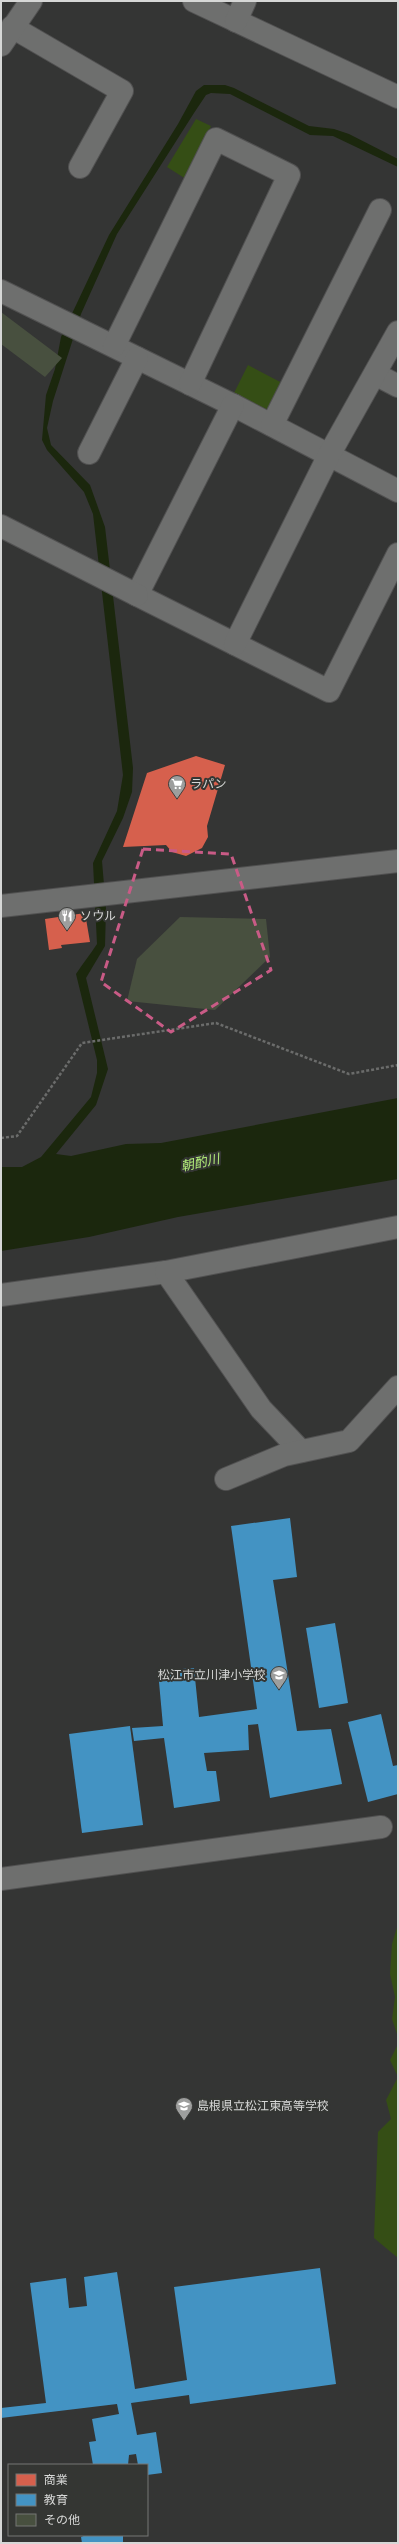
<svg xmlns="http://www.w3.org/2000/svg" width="399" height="2544" font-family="Inter,'Noto Sans JP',sans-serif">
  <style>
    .green { fill: #354e15 }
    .water { fill: #1b270d }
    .shops { fill: #d6604d }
    .schools { fill: #4393c3 }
    .building { fill: #48503f }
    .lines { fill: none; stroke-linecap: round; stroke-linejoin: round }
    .minor-casing { stroke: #515151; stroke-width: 24 }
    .path { stroke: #6b6c6b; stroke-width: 2.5; stroke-dasharray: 3 2; stroke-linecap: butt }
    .minor { stroke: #6e6f6e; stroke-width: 22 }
    .marked { fill: none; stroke: #c95b86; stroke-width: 3; stroke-dasharray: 8 5; stroke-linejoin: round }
    .labels { text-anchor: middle; stroke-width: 4; stroke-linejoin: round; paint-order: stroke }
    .poi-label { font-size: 12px; fill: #d6d7d6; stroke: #343633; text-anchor: start }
    .water-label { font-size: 13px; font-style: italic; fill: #b3ee79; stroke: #343633 }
  </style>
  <rect width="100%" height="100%" fill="#343534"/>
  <g class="green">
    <polygon points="196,119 211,126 186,179 167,167"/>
    <polygon points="248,365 284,384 271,411 233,395"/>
    <polygon points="398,1924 398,2037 392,2019 395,1997 390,1974 392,1944"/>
    <polygon points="398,2044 398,2258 374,2238 378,2132 391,2119 386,2100 398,2077 390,2060"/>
  </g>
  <path class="water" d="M204,85H225L234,88L309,126L334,129L349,134L398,159V167L333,136L310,135L230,94L211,93L206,95L194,113L117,234L81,314L53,401L47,428L51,445L90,485L105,527L133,768L132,792L123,818L102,861L106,909L105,946L86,978L108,1069L96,1105L56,1154L71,1156L126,1144L161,1143L398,1098V1179L178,1217L89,1237L1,1251V1167H22L41,1157L91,1097L97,1073V1060L76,974C83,963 90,955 97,944L93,863L117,811L123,775L93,514L84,492L47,450L42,440L46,395L55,369L61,337L109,235L178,124L196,91Z"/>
  <g class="shops">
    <polygon points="196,756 225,765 207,826 208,837 202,848 186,856 172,852 166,845 123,847 147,773"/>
    <polygon points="85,913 90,942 61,945 62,948 49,950 45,919"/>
  </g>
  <g class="schools">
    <polygon points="290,1518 297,1577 273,1580 297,1731 331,1729 342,1784 270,1798 258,1724 248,1725 249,1750 204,1753 207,1771 216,1771 220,1801 174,1808 164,1738 134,1741 132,1728 163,1726 158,1671 194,1668 199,1717 257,1709 231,1526"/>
    <polygon points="335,1623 348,1703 319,1708 306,1628"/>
    <polygon points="381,1714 393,1766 398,1765 398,1794 368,1802 348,1722"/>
    <polygon points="130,1726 143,1825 82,1833 69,1734"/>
    <polygon points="320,2268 336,2384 190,2404 189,2395 131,2403 137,2435 156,2432 162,2473 147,2475 147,2465 138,2465 136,2454 129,2455 128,2465 93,2465 89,2442 96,2441 92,2419 119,2414 117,2404 1,2418 1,2408 46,2403 30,2283 66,2278 69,2308 87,2306 84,2277 117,2272 135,2389 187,2380 174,2287"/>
    <polygon points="86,2535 123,2535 123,2543 82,2543 81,2537"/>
  </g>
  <g class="building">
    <polygon points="1,312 62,358 45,377 1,344"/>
    <polygon points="180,917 266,919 270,957 215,1010 127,1001 137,959"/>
  </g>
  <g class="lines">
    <defs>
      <g id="minor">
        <polyline points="194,1 398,97"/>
        <polyline points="236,21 245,1"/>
        <polyline points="12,27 122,91 80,167"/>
        <polyline points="1,45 31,1"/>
        <polyline points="1,291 233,405 398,491"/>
        <polyline points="114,346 216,139 289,175 190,384"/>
        <polyline points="375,374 398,386"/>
        <polyline points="233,405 137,595 329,691 398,554"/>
        <polyline points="272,425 380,210"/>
        <polyline points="89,453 137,358"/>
        <polyline points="1,526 137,595"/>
        <polyline points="235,644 329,455 398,332"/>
        <polyline points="1,906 398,861"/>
        <polyline points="1,1295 166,1272"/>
        <polyline points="301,1451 261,1409 166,1272 398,1227"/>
        <polyline points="226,1479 284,1455 349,1441 398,1387"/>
        <polyline points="1,1879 381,1827"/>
      </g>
    </defs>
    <use href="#minor" class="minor-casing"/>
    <polyline class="path" points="1,1138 17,1136 82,1043 216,1023 349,1074 398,1065"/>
    <use href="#minor" class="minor"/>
  </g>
  <path class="marked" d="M143,849L231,854L271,970L171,1032L101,982Z"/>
  <defs>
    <symbol id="supermarket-pin" viewBox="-11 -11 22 30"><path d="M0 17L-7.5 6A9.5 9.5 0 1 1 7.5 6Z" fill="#9d9e9d" stroke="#343633"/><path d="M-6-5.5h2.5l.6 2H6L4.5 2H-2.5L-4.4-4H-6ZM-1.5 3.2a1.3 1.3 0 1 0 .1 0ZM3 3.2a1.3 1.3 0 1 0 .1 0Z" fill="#fff"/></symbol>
    <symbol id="restaurant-pin" viewBox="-11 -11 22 30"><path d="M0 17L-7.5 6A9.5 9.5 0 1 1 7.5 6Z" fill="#9d9e9d" stroke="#343633"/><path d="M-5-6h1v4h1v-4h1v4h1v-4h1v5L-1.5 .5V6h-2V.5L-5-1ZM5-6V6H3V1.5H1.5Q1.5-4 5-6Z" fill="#fff"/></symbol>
    <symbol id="school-pin" viewBox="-11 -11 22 30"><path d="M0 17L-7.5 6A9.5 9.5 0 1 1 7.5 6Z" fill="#9d9e9d" stroke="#343633"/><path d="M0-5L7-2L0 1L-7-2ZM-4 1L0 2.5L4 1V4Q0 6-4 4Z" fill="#fff"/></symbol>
  </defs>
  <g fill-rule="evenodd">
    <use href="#supermarket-pin" x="167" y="774" width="20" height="27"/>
    <use href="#restaurant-pin" x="57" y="906" width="20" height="27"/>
    <use href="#school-pin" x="269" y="1665" width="20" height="27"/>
    <use href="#school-pin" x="174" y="2096" width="20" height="27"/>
  </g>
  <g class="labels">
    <g class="poi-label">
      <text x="190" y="788">ラパン</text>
      <text x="80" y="920">ソウル</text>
      <text x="266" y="1679" text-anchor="end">松江市立川津小学校</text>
      <text x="197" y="2110">島根県立松江東高等学校</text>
    </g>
    <g class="water-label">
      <text transform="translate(200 1162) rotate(-12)" y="5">朝酌川</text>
    </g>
  </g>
  <rect width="399" height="2544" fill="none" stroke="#d6d7d6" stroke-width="4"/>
  <rect x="8" y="2464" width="140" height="72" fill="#343633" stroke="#757674"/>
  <rect x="16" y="2474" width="20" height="12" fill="#d6604d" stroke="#757674"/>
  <text x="44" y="2484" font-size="12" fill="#d6d7d6">商業</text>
  <rect x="16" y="2494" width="20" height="12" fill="#4393c3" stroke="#757674"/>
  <text x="44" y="2504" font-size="12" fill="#d6d7d6">教育</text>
  <rect x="16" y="2514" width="20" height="12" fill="#48503f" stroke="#757674"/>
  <text x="44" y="2524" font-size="12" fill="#d6d7d6">その他</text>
</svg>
